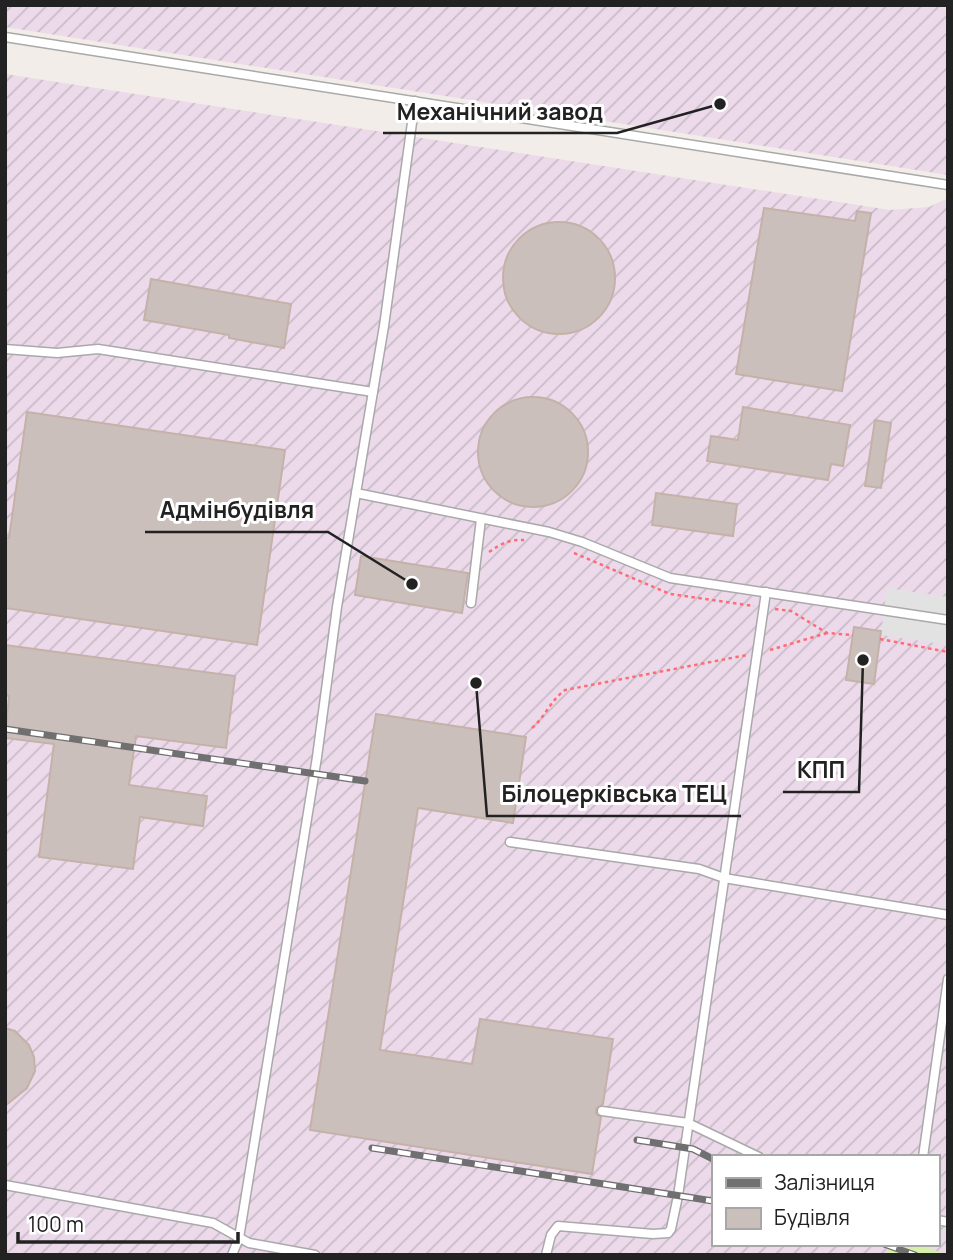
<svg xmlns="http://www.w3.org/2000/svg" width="953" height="1260" font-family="Manrope,sans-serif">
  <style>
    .industrial { fill: url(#industrial-furrows); fill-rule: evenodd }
    .grass { fill: #d8efab }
    .parking { fill: #e2e2e2 }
    .building { fill: #cbbfbb; stroke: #c5b1a9; stroke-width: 2 }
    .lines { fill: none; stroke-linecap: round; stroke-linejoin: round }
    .service-casing { stroke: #a9a9a9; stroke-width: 11 }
    .path { stroke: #ff6c75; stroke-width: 2.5; stroke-dasharray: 3.5 3.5; stroke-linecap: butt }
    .service { stroke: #fff; stroke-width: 8 }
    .rail-casing { stroke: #707070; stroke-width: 7 }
    .rail { stroke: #fff; stroke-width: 4.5; stroke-dasharray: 13; stroke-linecap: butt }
    .leader { fill: none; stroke: #222; stroke-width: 2.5 }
    .callout-dot { fill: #222; stroke: #fff; stroke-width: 2.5 }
    .callout-label { font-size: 23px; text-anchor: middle; font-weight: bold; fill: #222; stroke: #fff; stroke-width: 6; stroke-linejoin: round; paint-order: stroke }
  </style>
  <defs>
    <pattern id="industrial-furrows" width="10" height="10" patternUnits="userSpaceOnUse" patternTransform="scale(1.75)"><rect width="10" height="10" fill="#ecdaeb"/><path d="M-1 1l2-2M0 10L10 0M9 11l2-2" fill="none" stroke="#cabbc9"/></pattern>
  </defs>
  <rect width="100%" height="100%" fill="#f2ede8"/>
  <g class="industrial">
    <polygon points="5,5 948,5 948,175 5,27"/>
    <path d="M5,74L890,210L929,207L948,198V1255H5ZM713,1157H937V1244H713Z"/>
  </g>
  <polygon class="grass" points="888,1244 917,1244 948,1255 886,1255"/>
  <polygon class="parking" points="887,588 948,597 948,645 881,635"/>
  <g class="building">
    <polygon points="764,208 855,221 857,211 871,213 842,391 736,374"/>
    <circle cx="559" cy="278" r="56"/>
    <polygon points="151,279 291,304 284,348 229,338 229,335 144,320"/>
    <circle cx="533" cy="452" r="55"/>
    <polygon points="743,407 850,425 843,466 831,464 828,480 707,461 711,436 738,440"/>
    <polygon points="27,412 285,450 257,645 5,608 5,537 9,538"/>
    <polygon points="875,420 891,423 881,488 865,486"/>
    <polygon points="656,493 737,504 733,536 652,525"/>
    <polygon points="361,556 468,573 462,613 355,595"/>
    <polygon points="854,627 881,631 874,684 846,680"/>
    <polygon points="5,645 235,676 226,748 136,736 129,785 207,796 203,826 140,817 133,869 39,857 54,744 5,738 9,696 5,695"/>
    <polygon points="376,714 526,737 513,823 418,808 380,1050 472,1064 480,1019 613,1039 603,1104 596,1109 596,1114 601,1117 592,1174 310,1130"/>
    <polygon points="5,1028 15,1031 29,1045 34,1057 35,1071 27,1088 5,1106"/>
  </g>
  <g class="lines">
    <defs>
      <g id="service">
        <polyline points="5,37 948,185"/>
        <polyline points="415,101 384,326 356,493 549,532 582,542 670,578 948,620"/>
        <polyline points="5,349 57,353 98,349 373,392"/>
        <polyline points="471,603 481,519"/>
        <polyline points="510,842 699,869 724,878 948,915"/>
        <polyline points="602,1111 688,1123 759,1157"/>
        <polyline points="923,1157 948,979"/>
        <polyline points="5,1185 213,1223 249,1243 315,1255"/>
        <polyline points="937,1220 948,1222"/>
        <polyline points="232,1255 239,1238 317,757 337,607 356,493"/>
        <polyline points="546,1255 551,1235 558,1226 653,1234 668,1233 671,1229 678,1196 766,592"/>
      </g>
    </defs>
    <use href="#service" class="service-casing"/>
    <g class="path">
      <path d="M489,552C501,544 509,539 524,540"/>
      <polyline points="574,553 670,594 754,606"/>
      <polyline points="775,609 791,611 827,633 853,635"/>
      <polyline points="880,639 948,652"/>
      <polyline points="770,650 827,633"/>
      <path d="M532,728C545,717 551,700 565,690L747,655"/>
    </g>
    <use href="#service" class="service"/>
    <defs>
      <g id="rail">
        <polyline points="5,729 365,781"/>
        <polyline points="637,1140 693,1149 713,1159"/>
        <polyline points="372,1148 713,1201"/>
        <polyline points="884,1244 915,1255"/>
      </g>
    </defs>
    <use href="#rail" class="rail-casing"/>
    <use href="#rail" class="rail"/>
  </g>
  <path class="leader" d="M720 104L617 133H383M412 584L328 532H145M863 660L859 792H783M476 683L487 816H741"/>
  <g class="callout-dot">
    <circle cx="720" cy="104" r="7"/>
    <circle cx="412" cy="584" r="7"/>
    <circle cx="863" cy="660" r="7"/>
    <circle cx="476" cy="683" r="7"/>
  </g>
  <g class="callout-label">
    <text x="500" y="120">Механічний завод</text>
    <text x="237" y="518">Адмінбудівля</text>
    <text x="821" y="778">КПП</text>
    <text x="614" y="802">Білоцерківська ТЕЦ</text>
  </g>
  <rect width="953" height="1260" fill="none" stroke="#222222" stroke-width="14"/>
  <rect x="712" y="1155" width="228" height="91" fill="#ffffff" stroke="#a7a7a7" stroke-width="2"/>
  <rect x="726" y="1178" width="35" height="10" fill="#707070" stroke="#a7a7a7" stroke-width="2"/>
  <text x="774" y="1190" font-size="21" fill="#222222">Залізниця</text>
  <rect x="726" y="1208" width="35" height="21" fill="#cbbfbb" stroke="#a7a7a7" stroke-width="2"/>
  <text x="774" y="1225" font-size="21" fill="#222222">Будівля</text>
  <path d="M18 1232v10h220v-10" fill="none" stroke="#222222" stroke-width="3.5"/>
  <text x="28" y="1232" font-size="21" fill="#222222" stroke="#ffffff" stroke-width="5" paint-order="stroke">100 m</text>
</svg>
